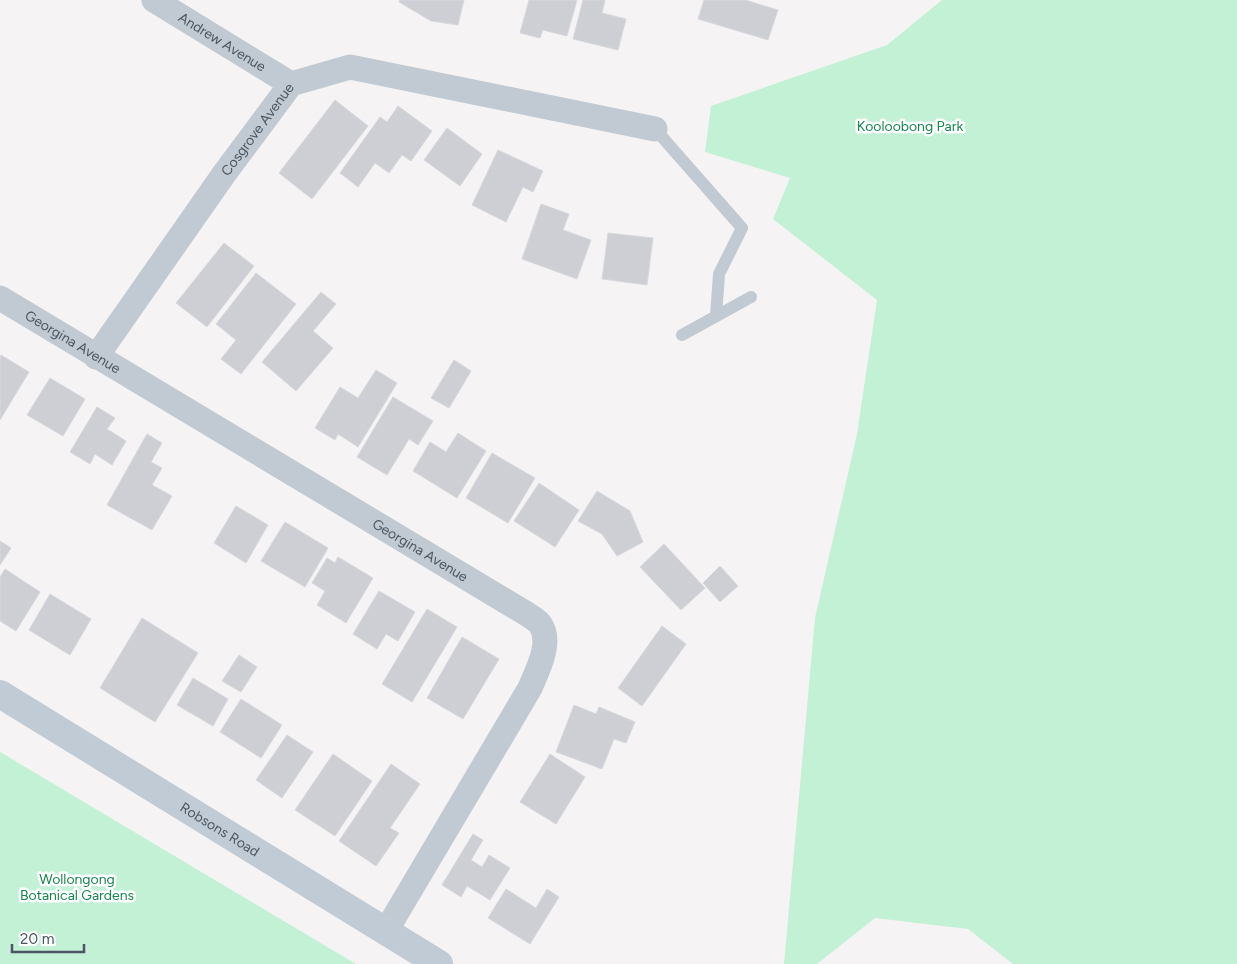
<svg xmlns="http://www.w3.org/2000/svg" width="1237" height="964" font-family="Figtree,sans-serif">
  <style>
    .green { fill: #c3f1d5 }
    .building { fill: #cdcfd5; stroke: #d7d9de }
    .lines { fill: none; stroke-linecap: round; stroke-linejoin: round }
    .lane { stroke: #c1cad2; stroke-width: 12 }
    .street { stroke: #c1cad2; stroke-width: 25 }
    .secondary { stroke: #c1cbd6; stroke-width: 28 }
    .labels { text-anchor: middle; stroke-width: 5; stroke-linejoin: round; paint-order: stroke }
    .street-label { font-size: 14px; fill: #4a5661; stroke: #fff }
    .park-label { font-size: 14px; fill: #17864f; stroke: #fff }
  </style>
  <rect width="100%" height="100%" fill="#f5f3f3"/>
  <g class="green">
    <polygon points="942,0 1237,0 1237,964 1013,964 968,929 875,918 817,964 784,964 815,618 857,434 877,300 773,219 790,178 705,152 711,106 887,45"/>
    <polygon points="0,752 356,964 0,964"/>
  </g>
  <g class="building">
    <polygon points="400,0 464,0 458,25 431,21 399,2"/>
    <polygon points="529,0 577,0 567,36 543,30 540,38 520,33"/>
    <polygon points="583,0 605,0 602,13 626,19 618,50 573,39"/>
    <polygon points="704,0 745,0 778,10 768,40 698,19"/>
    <polygon points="335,100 368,126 312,199 279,173"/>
    <polygon points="398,106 432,131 411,161 402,155 389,173 375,163 358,187 340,173 380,117 387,122"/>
    <polygon points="447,128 482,154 460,186 424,160"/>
    <polygon points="498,150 543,171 533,192 523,187 506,222 472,205"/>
    <polygon points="541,204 569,214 563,230 591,240 577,279 522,259"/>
    <polygon points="608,233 653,238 647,285 602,279"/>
    <polygon points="224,243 254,266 207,327 176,303"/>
    <polygon points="256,273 296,304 241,374 221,359 236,340 216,324"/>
    <polygon points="321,292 336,304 313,331 333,348 296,391 262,362"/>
    <polygon points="1,355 29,372 0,420 0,357"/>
    <polygon points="454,360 471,371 449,408 431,398"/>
    <polygon points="376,370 397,383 358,447 338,434 335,440 315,428 340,387 358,398"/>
    <polygon points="50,378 85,399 63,436 27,415"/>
    <polygon points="393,397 433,421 418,445 409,439 387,475 357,457"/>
    <polygon points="97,407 115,418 107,429 126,441 112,465 95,454 90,464 70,452"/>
    <polygon points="458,433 486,451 457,498 413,471 430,442 446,452"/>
    <polygon points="147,434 162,443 151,462 162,468 152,485 172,496 152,530 107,505"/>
    <polygon points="492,453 535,478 508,523 466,498"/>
    <polygon points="539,483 579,510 555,547 514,521"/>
    <polygon points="597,491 630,511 643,542 617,556 602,534 578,521"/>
    <polygon points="236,506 268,525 246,563 214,543"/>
    <polygon points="285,522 328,548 305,587 261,561"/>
    <polygon points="0,541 11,548 0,565"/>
    <polygon points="664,544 705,588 681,610 640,567"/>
    <polygon points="338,557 373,578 346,623 317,605 325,591 312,583 327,558 335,563"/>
    <polygon points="720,566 738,586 720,602 703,583"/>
    <polygon points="5,569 40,592 16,631 0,621 0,577"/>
    <polygon points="379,591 415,612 398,641 386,634 377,649 353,634"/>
    <polygon points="50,594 91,619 70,655 29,630"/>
    <polygon points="427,609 457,627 412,702 382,684"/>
    <polygon points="142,618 198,653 155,722 100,688"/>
    <polygon points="662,626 686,644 642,706 618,688"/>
    <polygon points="462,637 499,659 463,719 427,698"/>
    <polygon points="239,655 257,667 241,692 222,681"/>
    <polygon points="193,678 228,699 213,726 177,705"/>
    <polygon points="241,699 282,725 261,758 220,732"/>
    <polygon points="574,705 596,714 599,707 635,722 626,743 614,739 602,769 556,752"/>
    <polygon points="287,735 313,752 282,798 256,780"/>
    <polygon points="333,754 372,781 335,836 295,810"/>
    <polygon points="550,754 585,777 556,824 520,802"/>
    <polygon points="391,764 420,784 390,828 399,833 376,866 339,841"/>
    <polygon points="473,834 483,840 471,860 482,867 489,855 510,868 490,900 467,886 461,897 442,885"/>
    <polygon points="506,889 536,908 547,889 559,897 530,944 488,918"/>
  </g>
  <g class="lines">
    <g class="lane">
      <polyline points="655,129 742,228 719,274 716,316"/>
      <polyline points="682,335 751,297"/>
    </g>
    <g class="street">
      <path id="s1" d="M154,0L291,84"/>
      <path id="s2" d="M0,298L527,614C531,617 537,620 540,624C553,642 537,671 530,688L386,931"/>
      <path id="s3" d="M96,357L224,174L291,84L350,67L655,129"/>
    </g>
    <path class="secondary" id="s4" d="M0,694L439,964"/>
  </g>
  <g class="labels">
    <g class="street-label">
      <text dy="5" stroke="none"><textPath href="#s1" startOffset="80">Andrew Avenue</textPath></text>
      <text dy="5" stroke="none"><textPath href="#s3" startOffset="279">Cosgrove Avenue</textPath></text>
      <text dy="5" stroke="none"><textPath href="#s2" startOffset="85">Georgina Avenue</textPath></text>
      <text dy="5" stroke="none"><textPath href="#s2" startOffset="490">Georgina Avenue</textPath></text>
      <text dy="5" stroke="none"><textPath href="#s4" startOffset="258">Robsons Road</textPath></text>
    </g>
    <g class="park-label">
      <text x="910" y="131">Kooloobong Park</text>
      <text x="77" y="884">Wollongong<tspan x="77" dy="16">Botanical Gardens</tspan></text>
    </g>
  </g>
  <path d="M12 944v8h72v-8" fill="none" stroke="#4a5661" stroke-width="2.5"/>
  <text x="20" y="944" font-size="15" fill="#4a5661" stroke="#ffffff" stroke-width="4" paint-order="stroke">20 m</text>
</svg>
